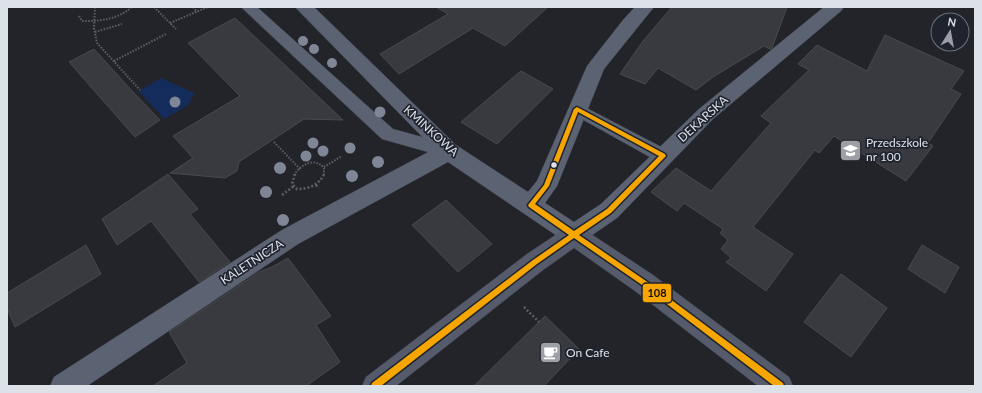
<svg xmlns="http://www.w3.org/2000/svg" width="982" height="393" font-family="Lato,sans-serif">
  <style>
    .green { fill: #142c5c }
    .building { fill: #383a3f; stroke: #484a4f }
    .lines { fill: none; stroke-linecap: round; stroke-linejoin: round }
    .lane-casing { stroke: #3d3f44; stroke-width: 1 }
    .street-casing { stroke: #3d3f44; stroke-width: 1 }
    .secondary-casing { stroke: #3d3f44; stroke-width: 1 }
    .path-far1 { stroke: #5a6069; stroke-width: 2; stroke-dasharray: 1.5 1.5; stroke-linecap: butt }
    .path { stroke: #5a6069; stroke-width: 2.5; stroke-dasharray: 2 2; stroke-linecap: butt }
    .lane { fill: #5b6373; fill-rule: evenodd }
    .street { fill: #5b6373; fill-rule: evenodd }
    .secondary { fill: #555b6b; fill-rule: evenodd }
    .bus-1-casing { stroke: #1e232d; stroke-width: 3 }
    .bus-1 { fill: #f7a600; fill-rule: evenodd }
    .tree { fill: #7f8695 }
    .bus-dot { fill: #dde1e8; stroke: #1e232d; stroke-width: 1.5 }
    .labels { text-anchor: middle; stroke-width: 3.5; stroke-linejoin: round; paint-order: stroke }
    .street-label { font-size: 12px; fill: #dde1e8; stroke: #1e232d }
    .poi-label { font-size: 12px; fill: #dde1e8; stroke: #1e232d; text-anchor: start }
    .line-badge { stroke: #1e232d; stroke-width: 1.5 }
    .pale-badge-label { font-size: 11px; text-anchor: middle; font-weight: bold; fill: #111 }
  </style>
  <rect width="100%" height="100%" fill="#22242a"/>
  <polygon class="green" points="161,78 194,93 188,105 164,119 139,91"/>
  <g class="building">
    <polygon points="436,7 548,7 505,46 473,28 399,74 380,54 448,14"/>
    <polygon points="672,7 787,7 772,48 770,49 764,46 713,77 696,90 658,68 645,84 620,74 643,41"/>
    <polygon points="235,18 343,120 304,119 239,162 237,171 225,178 170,173 193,158 173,136 240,96 188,43"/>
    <polygon points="885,35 964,71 951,89 961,94 928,143 933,146 906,181 834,136 819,153 815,150 753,227 793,254 766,291 726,262 731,258 721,249 728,240 720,233 723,229 684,203 677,211 651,192 676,168 711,191 771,123 761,116 809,70 798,64 817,45 867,71"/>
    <polygon points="94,49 134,93 160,120 135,137 69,62"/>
    <polygon points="521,71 553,89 497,144 461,122"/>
    <polygon points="168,174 198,209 190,214 230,262 199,282 151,221 117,245 102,219"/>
    <polygon points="446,200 492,244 458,272 412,225"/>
    <polygon points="86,245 101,274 15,327 7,308 7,293"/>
    <polygon points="922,245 959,267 945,293 908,269"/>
    <polygon points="288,258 331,316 316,325 340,362 306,386 153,386 187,363 169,332 259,272 272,267"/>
    <polygon points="841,274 887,308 851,357 804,322"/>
    <polygon points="545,316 579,349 544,386 474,386"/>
  </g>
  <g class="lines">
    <defs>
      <g id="lane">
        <polygon points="241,7 257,7 393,129 455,146 458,151 455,156 449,158 382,139"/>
        <polygon points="577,103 669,151 672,156 669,161 663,163 657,161 571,113 569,109 571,105"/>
      </g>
      <polygon id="street" points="295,7 314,7 456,145 528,192 537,181 587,66 623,20 635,7 654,7 604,69 557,186 545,203 574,222 601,204 699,109 824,7 844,7 841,11 713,119 617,218 582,242 574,245 566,242 448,162 298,244 87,386 50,386 54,377 282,230 434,149"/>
      <polygon id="secondary" points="574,225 582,228 653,275 789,377 793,386 758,386 635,291 574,248 543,270 396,386 362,386 366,377 527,254 566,228"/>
    </defs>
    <use href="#lane" class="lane-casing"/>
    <use href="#street" class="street-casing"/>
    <use href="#secondary" class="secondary-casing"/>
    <g class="path-far1">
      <polyline points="95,7 94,28 97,43 140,90"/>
      <polyline points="154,7 176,29"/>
      <polyline points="193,7 197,12"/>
      <path d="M79,16L82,21H85C102,21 118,19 132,7"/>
      <polyline points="170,23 208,7"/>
      <polyline points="95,32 122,24"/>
      <polyline points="114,61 166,34"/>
      <polyline points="274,142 300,169"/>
      <polyline points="324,167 342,156"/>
      <path d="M294,175C301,164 315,157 324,168V175"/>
    </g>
    <g class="path">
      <path d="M295,174L292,184L297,189C309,189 319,185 324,174"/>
      <polyline points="316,185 319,188"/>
      <polyline points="282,195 294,186"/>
      <polyline points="524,307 539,322"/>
    </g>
    <use href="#lane" class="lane"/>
    <use href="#street" class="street"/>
    <use href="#secondary" class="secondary"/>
    <defs>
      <path id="bus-1" d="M577,107L665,154L666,156L611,213L579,235L646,281L783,383L784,386H774L642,285L574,238L537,264L381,386H371L372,383L533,260L569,235L529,207L528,205L544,185L574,109ZM578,112L659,156L607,209L574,231L535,204L549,186Z"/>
    </defs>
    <use href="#bus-1" class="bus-1-casing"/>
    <use href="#bus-1" class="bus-1"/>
  </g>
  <g class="tree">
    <circle cx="303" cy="41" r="5"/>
    <circle cx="314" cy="49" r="5"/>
    <circle cx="332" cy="63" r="5"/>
    <circle cx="175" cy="102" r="5.5"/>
    <circle cx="380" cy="112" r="5.5"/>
    <circle cx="313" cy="143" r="5.5"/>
    <circle cx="350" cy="148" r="5.5"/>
    <circle cx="323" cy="151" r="5.5"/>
    <circle cx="306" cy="156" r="5.5"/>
    <circle cx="378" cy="162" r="6"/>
    <circle cx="280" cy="168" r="6"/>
    <circle cx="352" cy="176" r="6"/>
    <circle cx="266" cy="192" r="6"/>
    <circle cx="283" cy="220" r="6"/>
  </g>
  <defs>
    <symbol id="school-square" viewBox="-11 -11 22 22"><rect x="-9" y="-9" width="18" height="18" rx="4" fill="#9c9fa6" stroke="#1e232d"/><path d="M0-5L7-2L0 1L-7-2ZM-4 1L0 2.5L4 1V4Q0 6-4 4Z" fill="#fff"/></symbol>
    <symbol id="cafe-square" viewBox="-11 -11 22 22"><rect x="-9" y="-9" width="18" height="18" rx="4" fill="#9c9fa6" stroke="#1e232d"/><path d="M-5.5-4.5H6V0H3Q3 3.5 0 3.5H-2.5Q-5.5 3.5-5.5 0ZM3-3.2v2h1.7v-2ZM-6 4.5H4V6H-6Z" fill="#fff"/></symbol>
  </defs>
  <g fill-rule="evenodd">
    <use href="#school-square" x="838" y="138" width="25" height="25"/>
    <use href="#cafe-square" x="538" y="340" width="25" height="25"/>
  </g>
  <circle class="bus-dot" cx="554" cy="165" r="3.5"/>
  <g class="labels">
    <g class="street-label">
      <text transform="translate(703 119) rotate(-42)" y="4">DEKARSKA</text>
      <text transform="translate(431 131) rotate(42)" y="4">KMINKOWA</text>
      <text transform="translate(252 262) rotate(-33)" y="4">KALETNICZA</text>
    </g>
    <g class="poi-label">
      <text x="866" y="147">Przedszkole<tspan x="866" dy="14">nr 100</tspan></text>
      <text x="566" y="357">On Cafe</text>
    </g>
  </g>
  <rect class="line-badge" x="642" y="283" width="30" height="20" rx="4" fill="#f7a600"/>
  <g class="pale-badge-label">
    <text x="657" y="297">108</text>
  </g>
  <rect width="982" height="393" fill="none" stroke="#dde1e8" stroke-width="16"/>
  <g transform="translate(950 32) rotate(11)"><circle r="19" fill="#1e232d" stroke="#6a6f78"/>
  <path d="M0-3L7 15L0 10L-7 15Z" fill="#9c9fa6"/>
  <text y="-6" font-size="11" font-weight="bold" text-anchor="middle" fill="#dde1e8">N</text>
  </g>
</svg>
